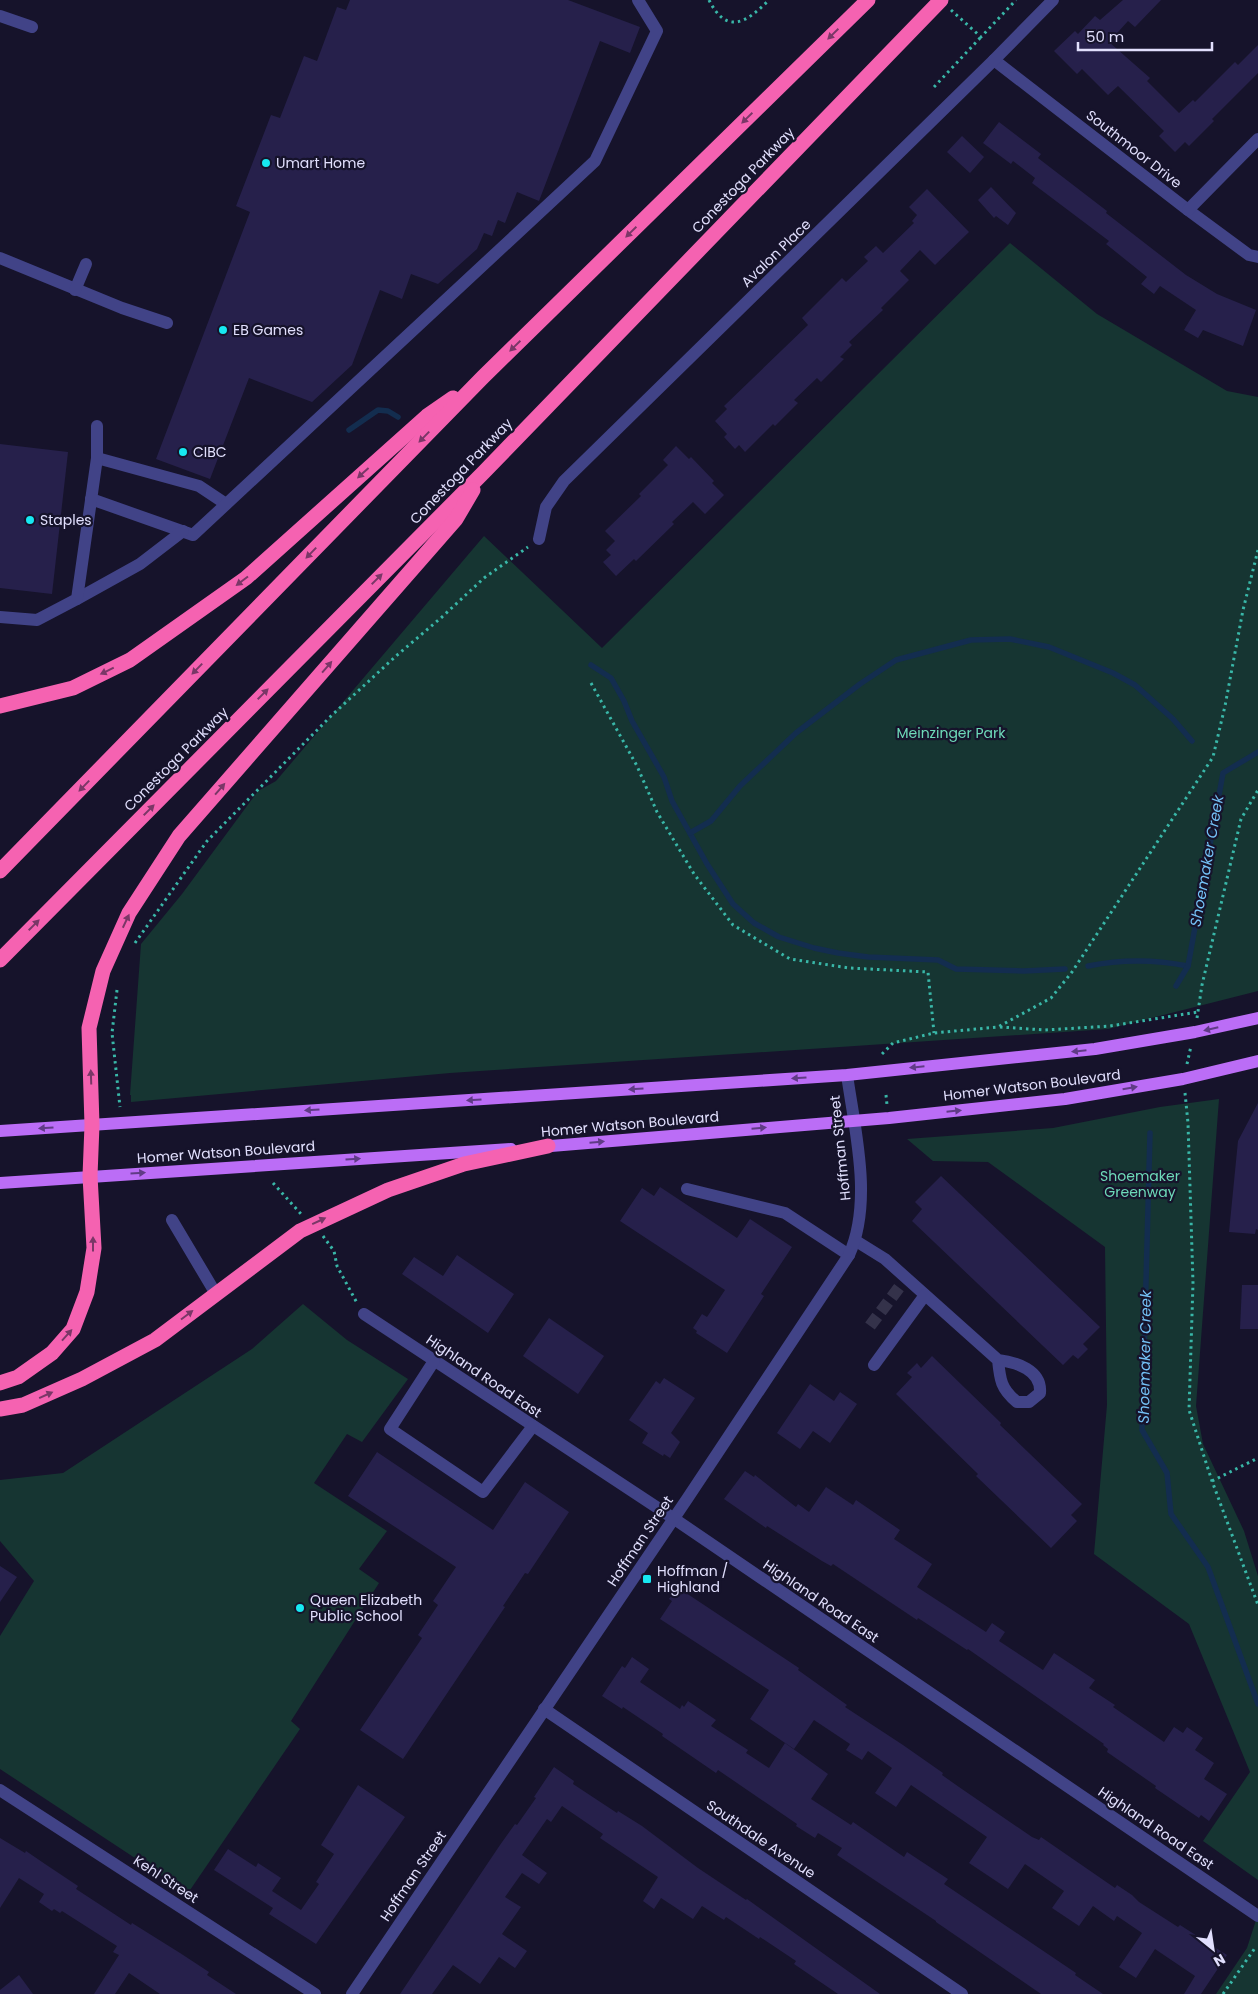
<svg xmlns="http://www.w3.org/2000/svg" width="1258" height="1994" font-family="Poppins,sans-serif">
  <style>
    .green { fill: #163532 }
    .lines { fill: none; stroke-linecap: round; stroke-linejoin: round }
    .stream { stroke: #132d4f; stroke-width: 5.5 }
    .building { fill: #26204b }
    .minor-tunnel { stroke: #34324a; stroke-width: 12; stroke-dasharray: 12 6; stroke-linecap: butt }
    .path { stroke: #39b7a8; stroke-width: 3; stroke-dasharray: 2.5 4; stroke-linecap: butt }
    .minor { stroke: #414387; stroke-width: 12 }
    .major { stroke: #bb6df6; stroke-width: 12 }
    .highway { stroke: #f562b1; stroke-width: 15 }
    .oneway { fill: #7a3767 }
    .oneway2 { fill: #603b86 }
    .poi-dot { fill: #17e8f1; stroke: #16132b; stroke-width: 2 }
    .labels { text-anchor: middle; stroke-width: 4.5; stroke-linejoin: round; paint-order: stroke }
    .street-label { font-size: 14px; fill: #e1dffd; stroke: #16132b }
    .poi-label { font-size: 14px; fill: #e1dffd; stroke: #16132b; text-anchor: start }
    .park-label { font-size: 14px; fill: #6edab9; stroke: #16132b }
    .water-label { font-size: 15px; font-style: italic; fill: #74c1f6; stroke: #16132b }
  </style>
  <rect width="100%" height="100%" fill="#16132b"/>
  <g class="green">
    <polygon points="1010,243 1097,314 1227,391 1258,397 1258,991 1108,1029 450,1073 131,1102 131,1095 130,1095 141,944 182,894 258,791 276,781 484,536 602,648"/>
    <polygon points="1219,1099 1196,1406 1203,1444 1244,1531 1258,1576 1258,1880 1203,1841 1250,1772 1189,1624 1094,1554 1107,1405 1105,1247 988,1162 933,1161 907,1139 1053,1128 1160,1107"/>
    <polygon points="303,1304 347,1340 408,1379 362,1442 347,1434 314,1483 387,1531 359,1569 379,1583 291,1721 300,1729 188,1893 0,1769 0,1636 34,1581 0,1541 0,1480 63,1473 252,1349"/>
    <polygon points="1258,1914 1258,1994 1216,1994 1247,1948"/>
  </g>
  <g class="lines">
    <g class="stream">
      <polyline points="349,430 378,410 388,411 398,417"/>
      <polyline points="591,665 611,678 624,701 632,721 664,777 672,801 707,864 733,904 754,923 779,937 814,948 838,953 868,957 938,960 956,969 1024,971 1065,969"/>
      <polyline points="690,833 711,821 740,786 796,733 860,684 896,660 971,640 1010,639 1049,647 1113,673 1135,685 1173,719 1192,741"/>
      <path d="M1088,966C1122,959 1153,959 1188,966"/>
      <polyline points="1176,986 1188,966 1223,773 1258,752"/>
      <polyline points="1150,1133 1142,1430 1167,1473 1171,1514 1208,1567 1258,1704"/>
    </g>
  </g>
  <g class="building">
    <polygon points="350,0 568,0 640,27 630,53 600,41 539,201 517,192 505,223 498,220 492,236 484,233 477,249 438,284 411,274 402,299 380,290 352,365 312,402 249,378 210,479 156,459 250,212 236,206 271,115 280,118 304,56 317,61 337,7 346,10"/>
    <polygon points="1123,0 1161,0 1135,27 1128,21 1109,42 1150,78 1147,81 1179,113 1193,100 1195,102 1235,62 1238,65 1258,45 1258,73 1212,119 1214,121 1189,146 1185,142 1175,152 1159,136 1164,131 1118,86 1108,95 1082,69 1077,74 1054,51 1075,31 1078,34 1095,16 1100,20"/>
    <polygon points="999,122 1041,154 1038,158 1107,211 1106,213 1186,275 1217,294 1256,310 1243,346 1203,330 1198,338 1184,330 1196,310 1160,286 1154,294 1141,284 1147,277 1106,244 1109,241 1032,183 1035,178 1013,161 1011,164 983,143"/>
    <polygon points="962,136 984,157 970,173 947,152"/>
    <polygon points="991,187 1016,213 1008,225 996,216 994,218 978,200"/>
    <polygon points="927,189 969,232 935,265 920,250 900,271 909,280 881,308 883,310 849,342 852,345 840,357 844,359 821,382 817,378 794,400 798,403 775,426 773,424 745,452 739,445 735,449 724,437 727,434 715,421 727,409 724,406 808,325 802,318 842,278 846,282 868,261 864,257 876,246 883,253 914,223 912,221 917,215 909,207"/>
    <polygon points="0,444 68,452 52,594 0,588"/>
    <polygon points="676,446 689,459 691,457 714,481 712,483 724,495 705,514 693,502 672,522 674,524 636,561 634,559 616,576 603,562 611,555 606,550 615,541 605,531 641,496 639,494 668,465 663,460"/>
    <polygon points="1258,1103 1258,1230 1256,1229 1255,1234 1229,1232 1238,1141"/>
    <polygon points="941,1176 1100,1327 1083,1344 1088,1349 1078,1359 1073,1355 1063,1365 912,1221 922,1209 915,1202"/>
    <polygon points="660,1187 737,1238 750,1219 792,1247 761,1294 764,1296 727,1353 696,1333 697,1331 693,1328 702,1314 707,1317 725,1290 620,1221 642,1188 654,1196"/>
    <polygon points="457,1255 514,1294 488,1333 402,1274 414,1257 443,1276"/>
    <polygon points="1242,1285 1258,1285 1258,1329 1240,1329"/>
    <polygon points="549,1318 604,1356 578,1394 523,1356"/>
    <polygon points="932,1356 1001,1423 1000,1425 1082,1504 1071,1515 1077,1521 1051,1548 976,1476 978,1474 896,1394 912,1377 907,1373 917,1363 921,1368"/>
    <polygon points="664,1378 695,1398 671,1433 680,1442 670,1458 664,1454 663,1456 642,1443 648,1433 629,1420 656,1381 660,1384"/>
    <polygon points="810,1384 834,1401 840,1392 857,1404 830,1443 813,1431 800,1449 777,1433"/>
    <polygon points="377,1452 493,1530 525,1482 569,1512 528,1574 525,1573 503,1606 505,1607 403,1759 360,1730 422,1638 418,1635 438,1605 433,1601 456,1567 348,1496"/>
    <polygon points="745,1471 754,1477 755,1475 796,1507 798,1504 809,1512 826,1487 853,1505 856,1500 900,1530 894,1539 932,1564 917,1587 986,1632 992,1623 1005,1632 999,1641 1043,1670 1054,1653 1095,1680 1089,1688 1115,1705 1113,1707 1164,1742 1174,1727 1183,1733 1187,1727 1203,1738 1195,1750 1214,1763 1204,1779 1227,1794 1209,1821 1201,1815 1199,1818 1155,1788 1156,1786 1107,1752 1108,1749 1103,1745 1104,1744 968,1649 967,1650 918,1618 917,1620 833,1564 831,1566 822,1561 767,1526 766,1528 724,1499"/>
    <polygon points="0,1566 17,1577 0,1602"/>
    <polygon points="677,1587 799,1668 798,1670 847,1705 845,1707 903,1745 943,1773 942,1775 959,1787 1032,1837 1039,1840 1041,1837 1115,1888 1117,1885 1132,1895 1139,1902 1178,1927 1180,1925 1227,1955 1201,1994 1184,1994 1195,1976 1155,1949 1136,1978 1119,1967 1142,1933 1117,1916 1114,1921 1093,1906 1079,1926 1052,1908 1064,1891 1025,1864 1008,1889 969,1863 987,1837 911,1785 896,1807 875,1793 892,1768 868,1751 862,1760 846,1750 850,1744 814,1720 794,1749 750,1719 769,1690 660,1619 672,1601 669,1599"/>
    <polygon points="632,1657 649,1669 640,1682 680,1709 682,1705 684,1707 688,1701 716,1720 711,1726 748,1750 746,1753 769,1768 785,1743 828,1774 811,1799 851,1825 853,1822 904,1857 907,1852 948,1879 944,1884 1076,1973 1075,1975 1103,1994 1041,1994 936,1922 936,1921 837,1855 842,1848 818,1833 815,1838 796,1826 797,1824 718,1770 716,1773 662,1736 663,1734 623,1707 622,1709 602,1696 622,1666 625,1668"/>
    <polygon points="554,1767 574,1781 573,1784 617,1813 618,1811 642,1826 698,1868 746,1900 747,1899 880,1994 838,1994 794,1964 796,1961 760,1937 759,1939 726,1917 724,1920 702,1906 693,1919 661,1898 654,1909 643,1901 658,1877 600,1838 603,1834 562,1806 551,1822 547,1819 522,1855 547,1873 539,1884 522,1873 505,1897 521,1907 502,1934 527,1951 515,1968 499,1957 480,1984 453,1965 432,1994 400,1994 500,1845 515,1824 517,1825 536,1798 534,1797"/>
    <polygon points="358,1785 405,1817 316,1944 269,1914 273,1908 214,1870 228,1849 256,1867 258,1863 281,1878 272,1891 301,1910 319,1884 316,1882 334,1854 321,1845"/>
    <polygon points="0,1838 25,1853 26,1851 45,1864 78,1886 76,1889 131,1925 132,1923 180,1953 209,1972 207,1975 236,1994 160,1994 129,1973 115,1994 94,1994 119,1955 113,1952 117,1946 62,1911 60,1913 54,1909 52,1911 39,1902 44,1894 19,1878 0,1908"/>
    <polygon points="19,1975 33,1994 0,1994 0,1990"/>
  </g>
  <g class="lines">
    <polyline class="minor-tunnel" points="870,1326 901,1285"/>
    <g class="path">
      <path d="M709,0C727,36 747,22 769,0"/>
      <polyline points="951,10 981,37 1016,0"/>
      <polyline points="934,87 981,37"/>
      <polyline points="591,683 637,766 657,812 694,874 733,925 790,959 849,968 928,972 934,1033"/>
      <polyline points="135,943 207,841 331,716 396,656 442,617 484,578 528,547"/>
      <polyline points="117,990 112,1033 120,1107"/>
      <polyline points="1197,1018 1202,985 1241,819 1258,790"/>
      <polyline points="1000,1027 1045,1030 1110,1026 1198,1012"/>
      <polyline points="882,1054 893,1043 934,1033 998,1027 1051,998 1072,972 1213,757 1225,706 1243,610 1258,550"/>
      <polyline points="1187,1064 1191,1046"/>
      <polyline points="1185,1093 1188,1123 1193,1283 1189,1410 1212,1481 1258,1605"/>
      <polyline points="886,1095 887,1105"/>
      <polyline points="273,1183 301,1214"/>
      <polyline points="323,1236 334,1251 337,1266 357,1303"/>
      <polyline points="1212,1481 1258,1458"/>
      <polyline points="1223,1994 1255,1948"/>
    </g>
    <g class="minor">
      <polyline points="0,16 32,27"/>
      <polyline points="994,60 1188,210 1249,255 1258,257"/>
      <polyline points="1188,210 1258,139"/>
      <polyline points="0,258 122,308 167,323"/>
      <polyline points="75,290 86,264"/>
      <polyline points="97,458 199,486 226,504"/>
      <polyline points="91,499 193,535 595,161 657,31 638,0"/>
      <polyline points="539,539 546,507 564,481 994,60 1053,0"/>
      <polyline points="77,599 140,564 183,531"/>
      <polyline points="0,617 37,620 77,599 97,458 97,426"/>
      <polyline points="687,1189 785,1213 849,1255"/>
      <polyline points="172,1220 216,1294"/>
      <path d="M856,1241L885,1259L998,1360C1016,1362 1042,1370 1040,1393L1029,1402H1017C1001,1389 1000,1380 998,1360"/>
      <polyline points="364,1314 673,1518 1258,1916"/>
      <polyline points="434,1361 390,1429 483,1492 533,1426"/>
      <polyline points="874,1365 925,1295"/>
      <polyline points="544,1709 962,1994"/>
      <polyline points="0,1790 315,1994"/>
      <path d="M352,1994L687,1499L849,1255C873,1202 855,1131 847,1075"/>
    </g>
    <g class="major">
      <polyline points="0,1131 847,1075 1095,1049 1195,1032 1258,1018"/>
      <polyline points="539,1147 889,1118 1065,1099 1183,1079 1258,1061"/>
      <polyline points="0,1183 511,1149"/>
    </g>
    <g class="highway">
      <polyline points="0,706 73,688 130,660 246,578 427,416 453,398"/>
      <polyline points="0,871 483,377 868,0"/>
      <polyline points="0,960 484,472 941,0"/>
      <polyline points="0,1383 18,1377 52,1353 73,1329 87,1292 94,1248 90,1176 92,1125 89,1028 103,971 129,913 179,836 456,519 473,490"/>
      <polyline points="0,1409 23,1405 82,1379 155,1340 300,1231 388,1190 464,1164 548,1146"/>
    </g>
  </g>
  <defs><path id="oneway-solid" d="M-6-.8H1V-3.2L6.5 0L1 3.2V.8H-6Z" transform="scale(1.25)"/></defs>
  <g class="oneway">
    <use href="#oneway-solid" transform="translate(833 34) rotate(136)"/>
    <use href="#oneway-solid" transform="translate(747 118) rotate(136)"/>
    <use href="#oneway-solid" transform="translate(631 232) rotate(136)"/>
    <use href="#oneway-solid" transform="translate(515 346) rotate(136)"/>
    <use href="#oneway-solid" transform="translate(424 437) rotate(134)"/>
    <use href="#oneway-solid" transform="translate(363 473) rotate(138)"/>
    <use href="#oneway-solid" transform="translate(311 553) rotate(134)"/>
    <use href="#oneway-solid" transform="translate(377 579) rotate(-45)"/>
    <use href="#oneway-solid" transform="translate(242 581) rotate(143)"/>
    <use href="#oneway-solid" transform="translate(327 667) rotate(-49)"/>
    <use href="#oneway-solid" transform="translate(197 669) rotate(134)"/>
    <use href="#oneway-solid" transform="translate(107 671) rotate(154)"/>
    <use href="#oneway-solid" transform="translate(263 694) rotate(-45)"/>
    <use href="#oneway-solid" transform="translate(84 786) rotate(134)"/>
    <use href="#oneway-solid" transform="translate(220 789) rotate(-49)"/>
    <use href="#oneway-solid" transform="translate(149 810) rotate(-45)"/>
    <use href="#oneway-solid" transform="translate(126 921) rotate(-65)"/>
    <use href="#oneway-solid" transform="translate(34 925) rotate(-45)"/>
    <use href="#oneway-solid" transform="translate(91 1077) rotate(-92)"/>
    <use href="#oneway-solid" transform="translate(319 1221) rotate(-25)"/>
    <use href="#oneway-solid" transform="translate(93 1244) rotate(-90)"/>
    <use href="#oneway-solid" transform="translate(187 1315) rotate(-37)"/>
    <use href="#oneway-solid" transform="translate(67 1335) rotate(-48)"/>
    <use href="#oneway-solid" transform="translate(46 1395) rotate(-24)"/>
  </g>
  <g class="oneway2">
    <use href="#oneway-solid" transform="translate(1211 1029) rotate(167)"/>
    <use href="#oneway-solid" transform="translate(1079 1051) rotate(174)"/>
    <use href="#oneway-solid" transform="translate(917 1067) rotate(174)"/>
    <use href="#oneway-solid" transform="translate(799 1078) rotate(176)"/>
    <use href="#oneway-solid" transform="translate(1130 1088) rotate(-10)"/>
    <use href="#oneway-solid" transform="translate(636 1089) rotate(176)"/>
    <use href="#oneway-solid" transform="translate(474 1100) rotate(176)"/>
    <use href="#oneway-solid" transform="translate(312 1110) rotate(176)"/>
    <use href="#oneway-solid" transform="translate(954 1111) rotate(-6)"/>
    <use href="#oneway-solid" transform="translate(46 1128) rotate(176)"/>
    <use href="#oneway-solid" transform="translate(759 1128) rotate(-5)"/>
    <use href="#oneway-solid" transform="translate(597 1142) rotate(-5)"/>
    <use href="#oneway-solid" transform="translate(353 1159) rotate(-4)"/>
    <use href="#oneway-solid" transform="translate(138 1173) rotate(-4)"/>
  </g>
  <g class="poi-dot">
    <circle cx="266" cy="163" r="5"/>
    <circle cx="223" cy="330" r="5"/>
    <circle cx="183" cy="452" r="5"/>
    <circle cx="30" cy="520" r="5"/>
    <rect x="642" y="1574" width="10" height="10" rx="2.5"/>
    <circle cx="300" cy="1608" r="5"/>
  </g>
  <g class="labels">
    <g class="street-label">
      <text transform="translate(1134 149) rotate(38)" y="5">Southmoor Drive</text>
      <text transform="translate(743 180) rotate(-46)" y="5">Conestoga Parkway</text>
      <text transform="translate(776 253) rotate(-44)" y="5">Avalon Place</text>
      <text transform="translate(461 471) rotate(-46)" y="5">Conestoga Parkway</text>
      <text transform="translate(176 759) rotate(-45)" y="5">Conestoga Parkway</text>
      <text transform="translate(1032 1085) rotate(-7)" y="5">Homer Watson Boulevard</text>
      <text transform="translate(630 1124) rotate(-5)" y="5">Homer Watson Boulevard</text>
      <text transform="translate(840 1148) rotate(-96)" y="5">Hoffman Street</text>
      <text transform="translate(226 1152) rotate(-4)" y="5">Homer Watson Boulevard</text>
      <text transform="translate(484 1376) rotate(34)" y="5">Highland Road East</text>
      <text transform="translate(640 1541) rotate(-56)" y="5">Hoffman Street</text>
      <text transform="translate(821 1601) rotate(34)" y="5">Highland Road East</text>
      <text transform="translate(1156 1828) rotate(34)" y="5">Highland Road East</text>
      <text transform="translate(761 1839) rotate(34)" y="5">Southdale Avenue</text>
      <text transform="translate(413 1876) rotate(-56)" y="5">Hoffman Street</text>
      <text transform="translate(166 1879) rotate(33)" y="5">Kehl Street</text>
    </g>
    <g class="poi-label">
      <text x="276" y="168">Umart Home</text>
      <text x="233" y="335">EB Games</text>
      <text x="193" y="457">CIBC</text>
      <text x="40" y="525">Staples</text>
      <text x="657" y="1576">Hoffman /<tspan x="657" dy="16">Highland</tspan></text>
      <text x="310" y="1605">Queen Elizabeth<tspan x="310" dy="16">Public School</tspan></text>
    </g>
    <g class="park-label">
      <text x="951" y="738">Meinzinger Park</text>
      <text x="1140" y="1181">Shoemaker<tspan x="1140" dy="16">Greenway</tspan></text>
    </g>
    <g class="water-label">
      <text transform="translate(1207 861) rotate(-80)" y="5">Shoemaker Creek</text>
      <text transform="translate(1145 1357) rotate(-89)" y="5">Shoemaker Creek</text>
    </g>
  </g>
  <g transform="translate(1213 1949) rotate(150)" stroke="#16132b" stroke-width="4" paint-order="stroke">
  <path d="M0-4L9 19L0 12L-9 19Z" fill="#e1dffd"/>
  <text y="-8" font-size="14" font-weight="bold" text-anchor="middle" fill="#e1dffd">N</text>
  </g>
  <path d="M1078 42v8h134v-8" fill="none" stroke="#e1dffd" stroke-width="2.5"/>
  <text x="1086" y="42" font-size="15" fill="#e1dffd" stroke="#16132b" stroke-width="4" paint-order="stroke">50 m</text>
</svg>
